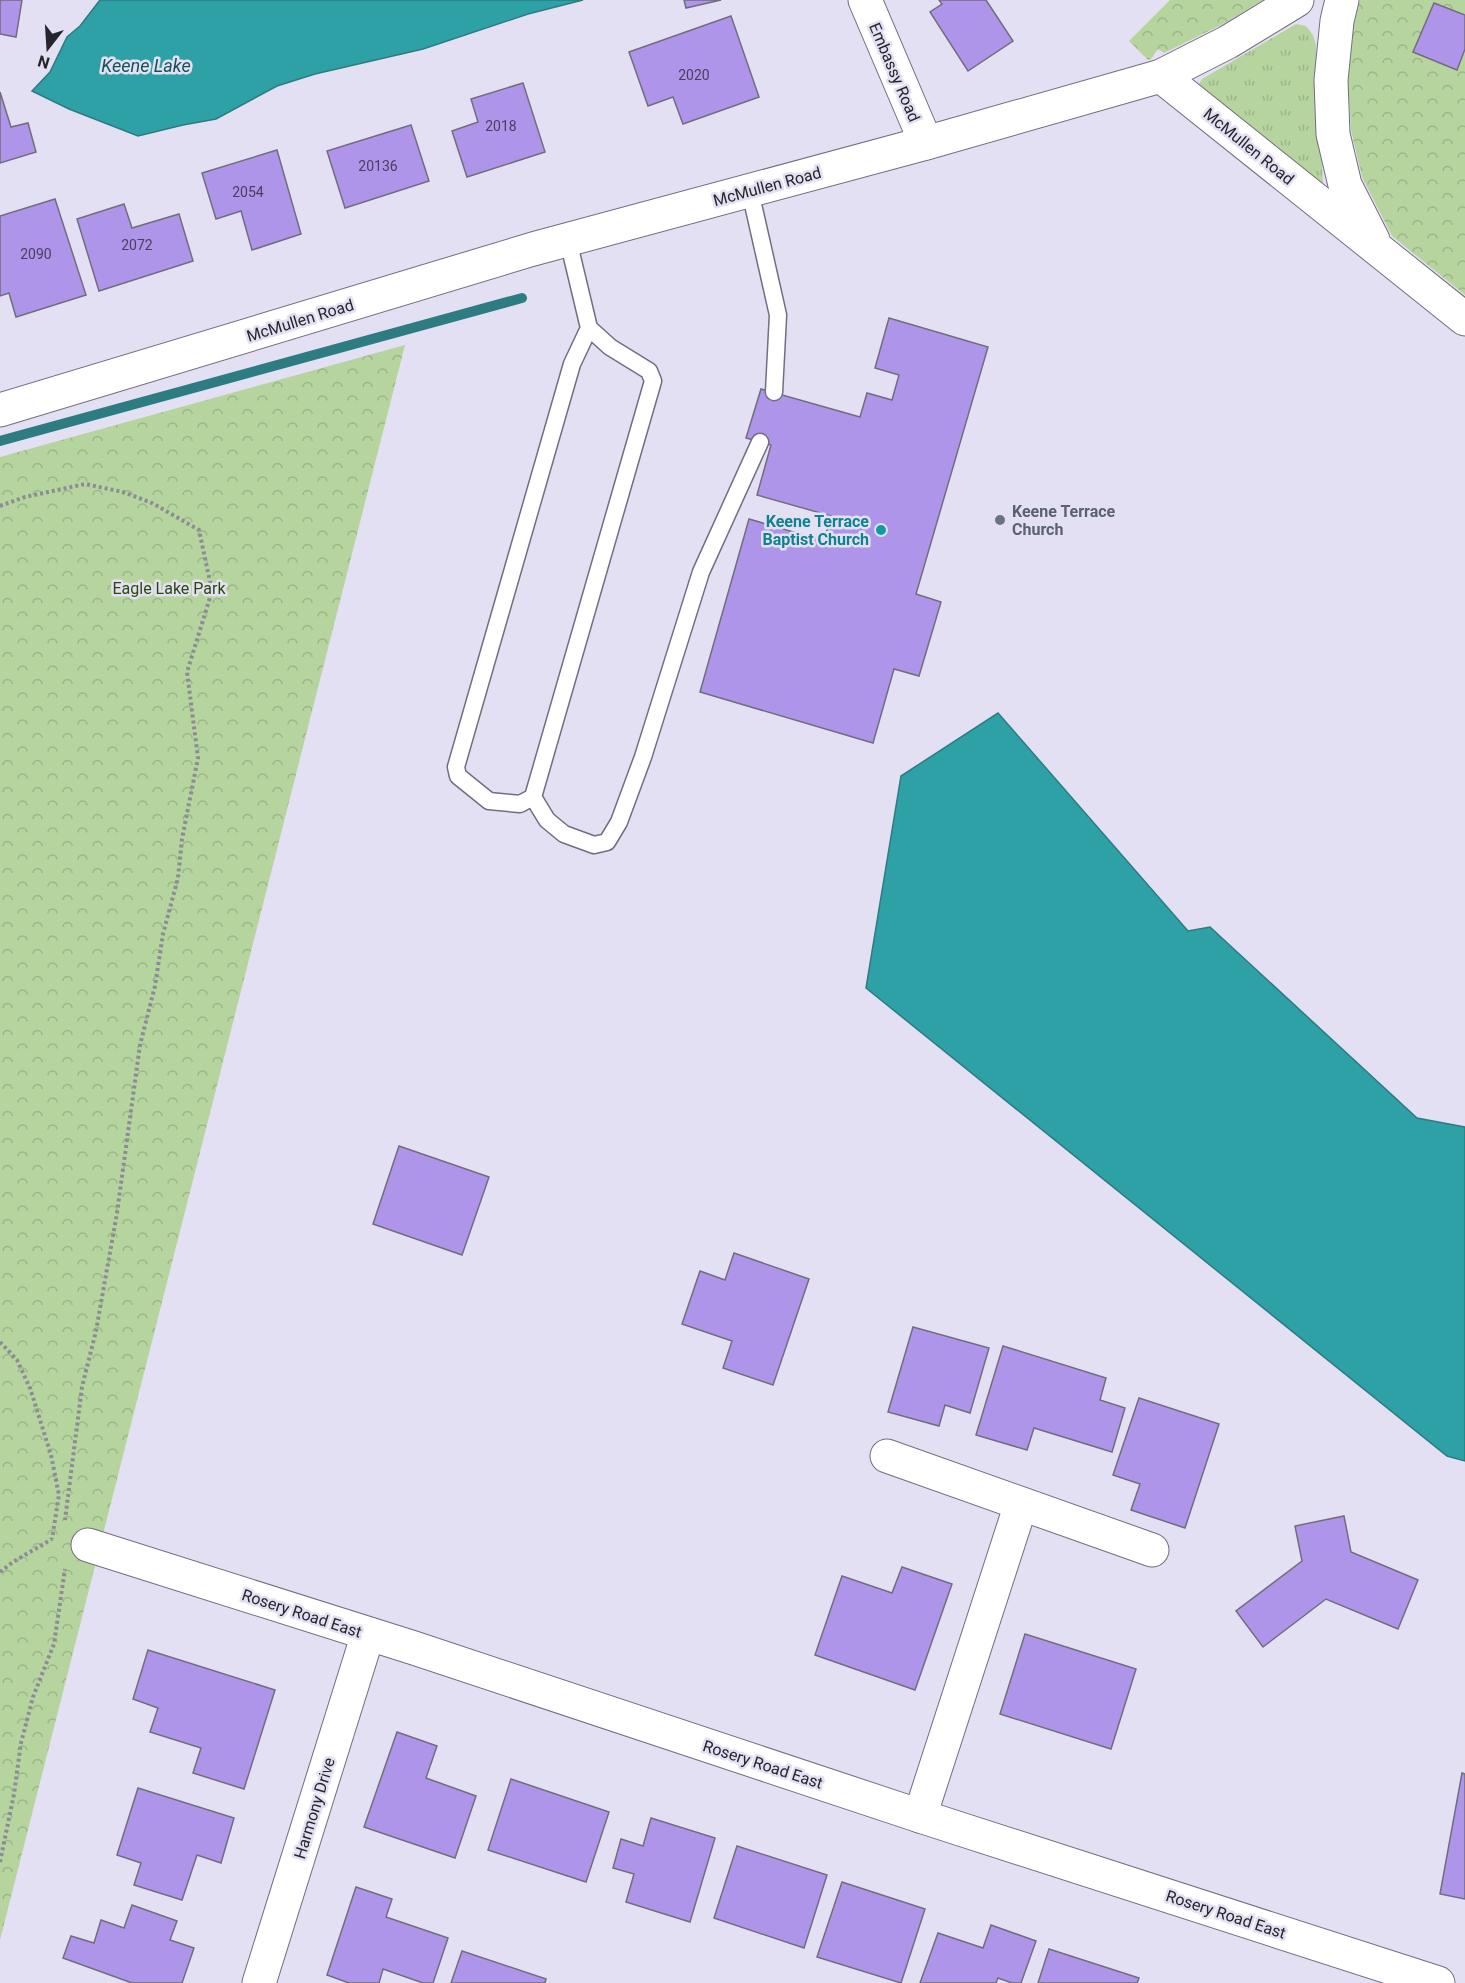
<svg xmlns="http://www.w3.org/2000/svg" width="1465" height="1983" font-family="Roboto,sans-serif">
  <style>
    .grass { fill: url(#grass-tufts) }
    .park { fill: url(#park-crowns) }
    .water { fill: #2ea1a7; stroke: #2c7c82; stroke-width: 1.5 }
    .lines { fill: none; stroke-linecap: round; stroke-linejoin: round }
    .stream { stroke: #2c7c82; stroke-width: 10 }
    .building { fill: #af95ea; stroke: #716d7e; stroke-width: 1.5 }
    .service-casing { stroke: #726d7f; stroke-width: 19 }
    .minor-casing { stroke: #726d7f; stroke-width: 35 }
    .tertiary-casing { stroke: #726d7f; stroke-width: 35 }
    .path { stroke: #8e8b98; stroke-width: 4; stroke-dasharray: 3 3; stroke-linecap: butt }
    .service { stroke: #fff; stroke-width: 16 }
    .minor { stroke: #fff; stroke-width: 33 }
    .tertiary { stroke: #fff; stroke-width: 33 }
    .worship-dot { fill: #6b7280; stroke: #e4e0f3; stroke-width: 2 }
    .culture-dot { fill: #0f9aa8; stroke: #e4e0f3; stroke-width: 2 }
    .labels { text-anchor: middle; stroke-width: 5; stroke-linejoin: round; paint-order: stroke }
    .number-label { font-size: 14px; fill: #49415c }
    .street-label { font-size: 16px; fill: #27252c; stroke: #e4e0f3 }
    .worship-label { font-size: 16px; font-weight: bold; fill: #5b616d; stroke: #e4e0f3; text-anchor: start }
    .culture-label { font-size: 16px; font-weight: bold; fill: #0d838f; stroke: #e4e0f3; text-anchor: end }
    .park-label { font-size: 16px; fill: #2c490c; stroke: #e4e0f3 }
    .water-label { font-size: 18px; font-style: italic; fill: #135356; stroke: #e4e0f3 }
  </style>
  <defs>
    <pattern id="grass-tufts" width="24" height="20" patternUnits="userSpaceOnUse" patternTransform="scale(1.5)"><rect width="24" height="20" fill="#b5d49e"/><path d="M3 7l-1-3M5 7V3M7 7l1-3M15 17l-1-3M17 17v-4M19 17l1-3" fill="none" stroke="#9cb688"/></pattern>
    <pattern id="park-crowns" width="20" height="18" patternUnits="userSpaceOnUse" patternTransform="scale(1.5)"><rect width="20" height="18" fill="#b5d49e"/><path d="M2 6a3 3 0 1 1 6 0M12 15a3 3 0 1 1 6 0" fill="none" stroke="#9cb688"/></pattern>
  </defs>
  <rect width="100%" height="100%" fill="#e4e0f3"/>
  <polygon class="grass" points="1296,24 1306,26 1313,35 1316,45 1323,185 1203,91 1199,84 1202,79"/>
  <g class="park">
    <polygon points="1170,0 1263,0 1221,25 1164,53 1158,49 1151,59 1148,60 1129,41"/>
    <polygon points="1360,0 1465,0 1465,295 1392,236 1362,177 1351,130 1348,80 1354,23"/>
    <polygon points="405,345 0,1940 0,457"/>
  </g>
  <g class="water">
    <polygon points="100,0 583,0 528,14 423,49 315,74 277,86 216,119 183,125 138,136 69,109 32,91 50,72 67,37 80,26"/>
    <polygon points="998,713 1188,931 1210,927 1417,1118 1465,1127 1465,1461 1447,1456 866,988 901,776"/>
  </g>
  <g class="lines">
    <polyline class="stream" points="0,441 522,298"/>
  </g>
  <g class="building">
    <polygon points="0,0 22,0 16,37 0,34"/>
    <polygon points="684,0 721,0 686,8"/>
    <polygon points="939,0 986,0 1013,41 968,71 930,12 942,4"/>
    <polygon points="1434,3 1465,15 1465,49 1457,70 1413,52"/>
    <polygon points="731,16 759,97 683,124 673,97 648,106 629,52"/>
    <polygon points="523,83 545,152 467,177 452,131 478,122 471,99"/>
    <polygon points="0,92 11,127 28,123 36,152 0,163"/>
    <polygon points="411,125 429,181 345,208 327,151"/>
    <polygon points="277,150 301,234 252,250 241,211 216,219 202,173"/>
    <polygon points="55,199 86,295 16,317 9,293 0,296 0,216"/>
    <polygon points="124,204 132,228 179,214 193,261 99,291 77,219"/>
    <polygon points="889,318 988,347 916,594 941,602 919,676 894,669 873,743 700,692 749,519 824,541 831,516 757,495 771,445 746,438 761,389 860,417 867,393 892,400 899,375 875,368"/>
    <polygon points="399,1146 489,1177 462,1255 373,1224"/>
    <polygon points="734,1253 809,1279 773,1385 723,1368 732,1341 682,1324 700,1271 725,1280"/>
    <polygon points="913,1327 989,1348 970,1413 945,1405 939,1426 888,1412"/>
    <polygon points="1003,1346 1106,1378 1100,1400 1125,1408 1112,1452 1034,1428 1027,1450 976,1435"/>
    <polygon points="1139,1398 1219,1424 1185,1528 1131,1510 1140,1484 1113,1475"/>
    <polygon points="1344,1516 1351,1552 1418,1580 1398,1629 1326,1599 1263,1647 1236,1611 1302,1561 1295,1526"/>
    <polygon points="902,1567 952,1584 915,1690 815,1655 842,1576 892,1593"/>
    <polygon points="1025,1634 1136,1669 1111,1749 1000,1714"/>
    <polygon points="148,1650 275,1690 244,1789 193,1773 201,1748 150,1732 158,1708 133,1699"/>
    <polygon points="397,1732 437,1746 426,1778 476,1796 455,1858 364,1827"/>
    <polygon points="1462,1773 1465,1774 1465,1899 1440,1894"/>
    <polygon points="511,1779 609,1812 586,1882 488,1850"/>
    <polygon points="138,1788 234,1818 221,1863 197,1855 182,1900 134,1885 141,1863 117,1855"/>
    <polygon points="651,1818 715,1838 690,1922 626,1902 634,1874 613,1868 621,1839 643,1846"/>
    <polygon points="737,1846 827,1875 804,1948 714,1918"/>
    <polygon points="842,1882 925,1909 901,1983 817,1957"/>
    <polygon points="356,1887 392,1899 386,1917 448,1938 433,1983 423,1983 383,1969 379,1983 349,1983 327,1975"/>
    <polygon points="132,1905 177,1921 170,1940 194,1948 182,1983 132,1983 63,1958 71,1936 94,1943 101,1920 124,1928"/>
    <polygon points="991,1925 1036,1941 1021,1983 1012,1983 998,1978 996,1983 920,1983 938,1933 983,1948"/>
    <polygon points="1049,1949 1139,1978 1137,1983 1038,1983"/>
    <polygon points="462,1951 546,1979 545,1983 451,1983"/>
  </g>
  <g class="lines">
    <defs>
      <g id="service">
        <polyline points="750,191 778,315 774,392"/>
        <polyline points="568,240 589,328 610,347 649,371 653,381 533,797 520,804 489,801 458,776 456,767 572,364 589,328"/>
        <polyline points="533,797 547,820 564,834 594,845 607,842 619,822 643,757 701,572 760,442"/>
      </g>
      <g id="minor">
        <polyline points="865,0 926,143"/>
        <polyline points="887,1456 1152,1550"/>
        <polyline points="88,1545 414,1648 920,1816 1438,1983"/>
        <polyline points="920,1816 1021,1504"/>
        <polyline points="259,1983 368,1634"/>
      </g>
      <g id="tertiary">
        <polyline points="1342,0 1337,21 1331,80 1333,134 1345,185 1373,240"/>
        <polyline points="1161,76 1465,319"/>
        <polyline points="0,410 533,249 926,143 1161,76 1228,42 1297,0"/>
      </g>
    </defs>
    <use href="#service" class="service-casing"/>
    <use href="#minor" class="minor-casing"/>
    <use href="#tertiary" class="tertiary-casing"/>
    <g class="path">
      <polyline points="0,506 25,497 85,484 123,492 152,503 199,530 212,591 187,672 198,758 182,839 178,878 163,934 155,986 140,1045 117,1213 96,1331 82,1387 65,1520"/>
      <polyline points="0,1342 17,1360 30,1388 51,1455 59,1495 52,1539"/>
      <polyline points="0,1572 13,1562 52,1539"/>
      <polyline points="0,1862 14,1794 21,1743 33,1697 54,1644 65,1569"/>
    </g>
    <use href="#service" class="service"/>
    <use href="#minor" class="minor"/>
    <use href="#tertiary" class="tertiary"/>
  </g>
  <circle class="worship-dot" cx="1000" cy="520" r="6"/>
  <circle class="culture-dot" cx="881" cy="530" r="6"/>
  <g class="labels">
    <g class="number-label">
      <text x="694" y="80">2020</text>
      <text x="501" y="131">2018</text>
      <text x="378" y="171">20136</text>
      <text x="248" y="197">2054</text>
      <text x="137" y="250">2072</text>
      <text x="36" y="259">2090</text>
    </g>
    <g class="street-label">
      <text transform="translate(895 72) rotate(67)" y="6">Embassy Road</text>
      <text transform="translate(1249 146) rotate(39)" y="6">McMullen Road</text>
      <text transform="translate(767 186) rotate(-15)" y="6">McMullen Road</text>
      <text transform="translate(300 320) rotate(-17)" y="6">McMullen Road</text>
      <text transform="translate(302 1613) rotate(18)" y="6">Rosery Road East</text>
      <text transform="translate(763 1764) rotate(18)" y="6">Rosery Road East</text>
      <text transform="translate(314 1808) rotate(-73)" y="6">Harmony Drive</text>
      <text transform="translate(1226 1914) rotate(18)" y="6">Rosery Road East</text>
    </g>
    <g class="worship-label">
      <text x="1012" y="517">Keene Terrace<tspan x="1012" dy="18">Church</tspan></text>
    </g>
    <g class="culture-label">
      <text x="869" y="527">Keene Terrace<tspan x="869" dy="18">Baptist Church</tspan></text>
    </g>
    <g class="park-label">
      <text x="169" y="594">Eagle Lake Park</text>
    </g>
    <g class="water-label">
      <text x="146" y="72">Keene Lake</text>
    </g>
  </g>
  <g transform="translate(48 48) rotate(197)" stroke="#e4e0f3" stroke-width="4.5" paint-order="stroke">
  <path d="M0-4.5L10 22L0 15L-10 22Z" fill="#27252c"/>
  <text y="-9" font-size="16" font-weight="bold" text-anchor="middle" fill="#27252c">N</text>
  </g>
</svg>
